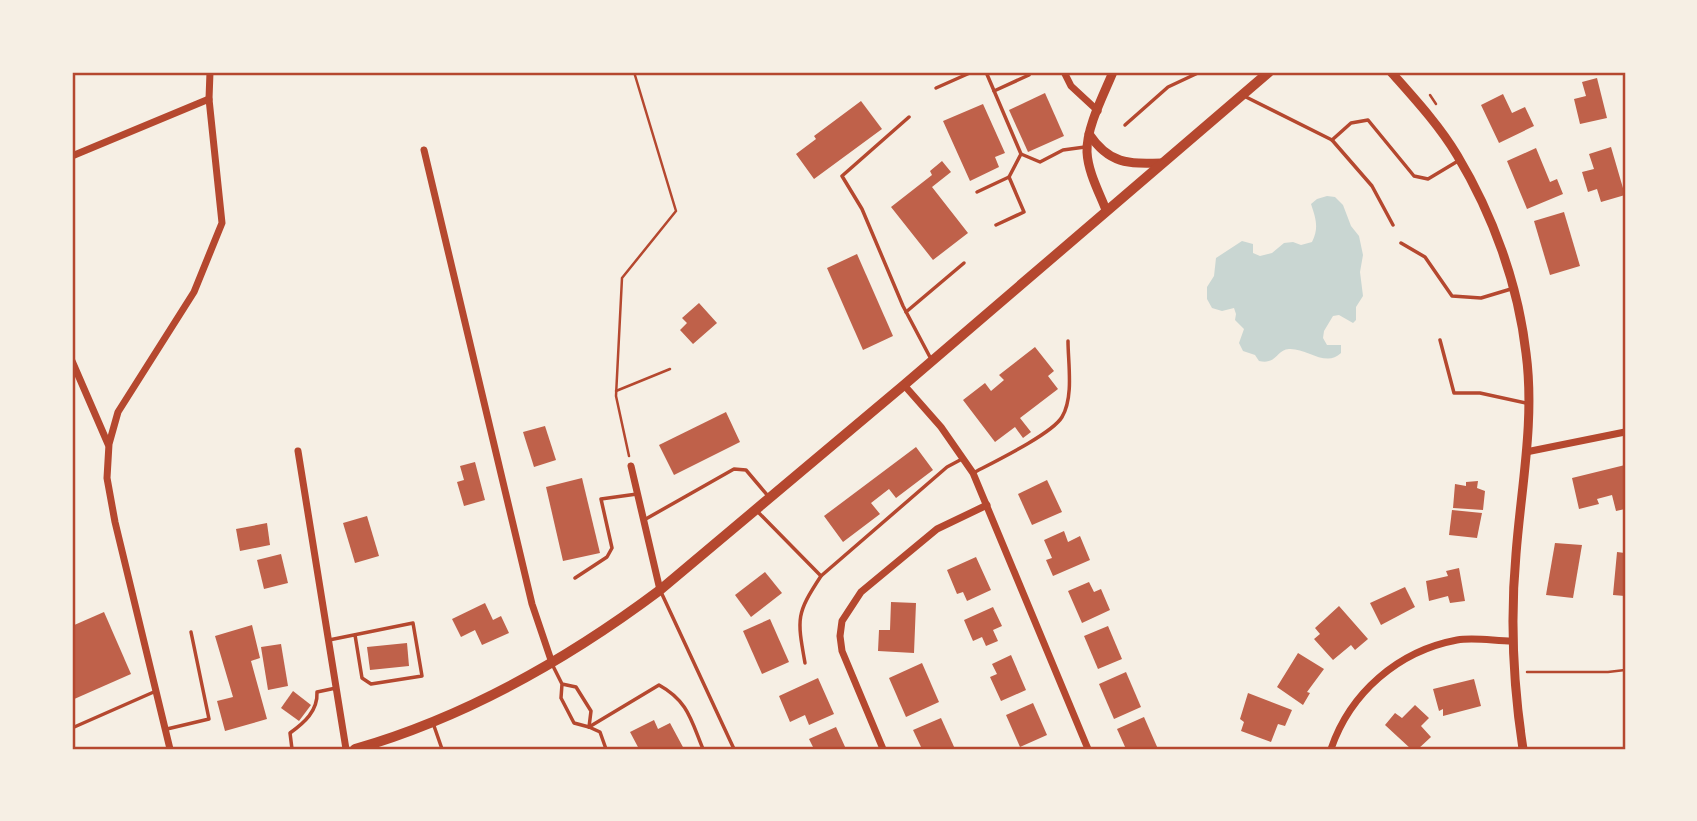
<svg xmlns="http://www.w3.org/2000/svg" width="1697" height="821" font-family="'Nunito Sans',sans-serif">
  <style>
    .water { fill: #c9d6d2 }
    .building { fill: #bf614a }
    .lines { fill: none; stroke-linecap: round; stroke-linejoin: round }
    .path { stroke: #b5482f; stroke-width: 2.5 }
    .service { stroke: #b5482f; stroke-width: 3.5 }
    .minor { stroke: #b5482f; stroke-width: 7 }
    .tertiary { stroke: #b5482f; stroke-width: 9 }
    .primary { stroke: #b5482f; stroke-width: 10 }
    .neatline { fill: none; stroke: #b5482f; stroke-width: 2.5 }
  </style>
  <rect width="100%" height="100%" fill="#f6efe4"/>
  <path class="water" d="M1327,196L1335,197L1343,205L1351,226L1359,236L1363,255L1360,272L1363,296L1356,307V320L1353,323L1339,315L1333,316L1324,331L1323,338L1327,345H1341V353C1326,368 1307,348 1289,349C1276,350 1277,365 1259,361L1255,355L1243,351L1239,343L1244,329L1235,320L1236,314L1234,308L1222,311L1212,308L1207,299V287L1214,276L1216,258L1242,241L1253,244V253L1260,256L1272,253L1284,243L1293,242L1301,245L1312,242C1319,228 1316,219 1311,204L1317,199Z"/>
  <g class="building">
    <polygon points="1597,78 1607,118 1580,124 1574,99 1586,96 1582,82"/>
    <polygon points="1045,93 1064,136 1028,152 1009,110"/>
    <polygon points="1503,94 1512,113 1525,107 1534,126 1499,143 1481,105"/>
    <polygon points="861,101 882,129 814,179 796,154 816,139 814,136"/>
    <polygon points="983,104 1005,153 995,157 999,167 970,181 943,121"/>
    <polygon points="1611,147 1625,195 1601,202 1597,189 1588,192 1582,172 1594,169 1589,154"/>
    <polygon points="1536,148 1550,182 1557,179 1563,194 1527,209 1507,161"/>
    <polygon points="942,161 951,172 932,187 968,233 933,260 891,207 932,175 930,171"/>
    <polygon points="1564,212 1580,266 1550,275 1534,221"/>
    <polygon points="857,254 893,336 863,350 827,268"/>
    <polygon points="699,303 717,323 693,344 680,330 687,323 682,318"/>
    <polygon points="1035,347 1054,371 1048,376 1058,389 1020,418 1031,432 1023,438 1015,427 995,442 963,400 985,383 991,391 1004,380 999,375"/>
    <polygon points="726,412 740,442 674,475 659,445"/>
    <polygon points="545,426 556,460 534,467 523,432"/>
    <polygon points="916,447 933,470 896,498 889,489 871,503 880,514 843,542 824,516"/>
    <polygon points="475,462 485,500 464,506 457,482 464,480 460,466"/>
    <polygon points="1625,465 1625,509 1616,511 1612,495 1597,499 1599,504 1579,509 1572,478"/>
    <polygon points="582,478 600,553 563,561 546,487"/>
    <polygon points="1047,480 1062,512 1032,525 1018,494"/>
    <polygon points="1478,481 1477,488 1485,491 1483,510 1453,508 1455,484 1466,486 1466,482"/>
    <polygon points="1452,510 1482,513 1477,538 1449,535"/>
    <polygon points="367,516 379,556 355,563 343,523"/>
    <polygon points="267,523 270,545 240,551 236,529"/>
    <polygon points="1064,531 1068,542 1080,536 1090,560 1053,576 1046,560 1052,558 1044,540"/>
    <polygon points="1555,543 1582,545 1573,598 1546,595"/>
    <polygon points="1617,552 1625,553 1625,596 1613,595"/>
    <polygon points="281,554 288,583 264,589 257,560"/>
    <polygon points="976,557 991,590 967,601 963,592 957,594 947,570"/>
    <polygon points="1459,568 1465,601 1450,603 1448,596 1429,601 1426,581 1448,576 1446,571"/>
    <polygon points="765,572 782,593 751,617 735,595"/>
    <polygon points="1089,582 1094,592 1101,589 1110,610 1082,623 1068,591"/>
    <polygon points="1405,587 1415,607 1381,625 1370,603"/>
    <polygon points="891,602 916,603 914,653 878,651 879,630 890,630"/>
    <polygon points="485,603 493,620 501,616 509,633 482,645 475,630 461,637 452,619"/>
    <polygon points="1339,606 1368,639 1355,650 1351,645 1333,660 1314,639 1320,634 1315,628"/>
    <polygon points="993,607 1002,626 993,630 998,641 986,646 982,637 973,641 964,620"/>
    <polygon points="104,612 131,674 72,700 72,626"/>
    <polygon points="770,619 789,662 762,674 743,631"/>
    <polygon points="252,625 260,658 251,661 267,719 225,731 217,701 233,697 215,636"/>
    <polygon points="1108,626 1122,659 1098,669 1084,636"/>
    <polygon points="407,643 409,666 370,670 367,647"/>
    <polygon points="281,644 288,686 268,690 261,647"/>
    <polygon points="1298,653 1324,669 1307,692 1310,693 1303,705 1277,687"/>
    <polygon points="1011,655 1026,690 1001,701 990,677 997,674 992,664"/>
    <polygon points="922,663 939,702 906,717 889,678"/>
    <polygon points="1126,672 1141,707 1114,719 1099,684"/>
    <polygon points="818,678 834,714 809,725 805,715 790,722 779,696"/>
    <polygon points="1474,679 1481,706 1443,716 1443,709 1439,711 1433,689"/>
    <polygon points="293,691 311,705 299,721 281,708"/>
    <polygon points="1248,693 1292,710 1285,726 1278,724 1271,742 1241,731 1244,722 1240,719"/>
    <polygon points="1033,703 1047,735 1020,747 1006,715"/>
    <polygon points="1415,705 1429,718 1421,726 1431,737 1418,749 1411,749 1385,725 1395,713 1402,718"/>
    <polygon points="1144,717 1158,749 1126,749 1117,729"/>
    <polygon points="941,718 955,749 922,749 913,730"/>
    <polygon points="654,720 658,729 670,723 684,749 639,749 630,732"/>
    <polygon points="836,727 846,749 814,749 809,739"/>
  </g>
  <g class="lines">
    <g class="path">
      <polyline points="1430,95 1436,104"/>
      <polyline points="616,391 670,369"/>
      <polyline points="629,456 616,396 622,278 676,211 634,72"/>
      <polyline points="1527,672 1608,672 1625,670"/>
    </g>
    <g class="service">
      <polyline points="986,72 1021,154 1040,162 1063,150 1085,147"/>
      <polyline points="936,88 972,72"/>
      <polyline points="994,91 1029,75"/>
      <polyline points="1244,96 1332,140 1372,186 1393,225"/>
      <polyline points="909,117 842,176 862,209 903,306 931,359"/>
      <polyline points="1125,125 1168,87 1200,72"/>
      <polyline points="1332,140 1351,123 1368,120 1414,176 1428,179 1458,161"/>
      <polyline points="977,192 1009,177"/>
      <polyline points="996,225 1024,212 1009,177 1021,154"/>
      <polyline points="1401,243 1425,257 1452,296 1481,298 1511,289"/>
      <polyline points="906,312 964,263"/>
      <polyline points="1440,340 1454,393 1480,393 1526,403"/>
      <path d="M973,473C992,463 1052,434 1062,417C1074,397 1068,363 1068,341"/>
      <polyline points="756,510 821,576 947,467 962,459"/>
      <polyline points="644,520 734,469 746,470 768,496"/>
      <polyline points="575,578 607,557 612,548 601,499 637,494"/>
      <polyline points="661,592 734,749"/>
      <polyline points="329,640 413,623 422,676 371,684 362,678 355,635"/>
      <path d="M805,663C797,618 796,614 821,576"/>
      <polyline points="552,664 562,684 561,698 574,723 589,727 591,711 576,687 562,684"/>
      <polyline points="433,723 442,749"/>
      <path d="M589,727L659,685C688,701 691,720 703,749"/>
      <polyline points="589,727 600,732 606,749"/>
      <polyline points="72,728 156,691"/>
      <polyline points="167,729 209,719 191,632"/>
      <path d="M292,749L290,733C304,723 318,711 317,692L336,688"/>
    </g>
    <g class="minor">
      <polyline points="1064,72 1071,86 1098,111"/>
      <polyline points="424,150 532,604 552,663"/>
      <polyline points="72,156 209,99"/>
      <polyline points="72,361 108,444"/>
      <polyline points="904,385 941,427 973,473 1088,749"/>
      <polyline points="298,451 346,749"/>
      <polyline points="1526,452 1625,432"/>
      <polyline points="631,466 660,590"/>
      <polyline points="170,749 115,522 107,478 109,444 118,412 194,292 222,223 209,99 210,72"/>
      <polyline points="883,749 842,651 840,636 842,621 861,592 937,529 987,505"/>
      <path d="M1331,749C1350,693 1398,651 1457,640C1474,637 1495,641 1512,641"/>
    </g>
    <g class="tertiary">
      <path d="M1391,72C1414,98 1439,125 1457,155C1493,215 1518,284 1526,353C1535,420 1521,488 1516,554C1510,620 1513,684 1523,749"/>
      <path d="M1089,134C1109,164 1128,164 1161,163"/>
      <path d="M1106,210C1099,192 1088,172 1087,152C1086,128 1104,94 1113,72"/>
    </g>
    <path class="primary" d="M355,749C466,717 568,659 660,590L904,385L1269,72"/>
  </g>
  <rect width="1697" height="821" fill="none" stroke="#f6efe4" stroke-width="147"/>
  <rect x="74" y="74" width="1550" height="674" class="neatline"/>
</svg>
